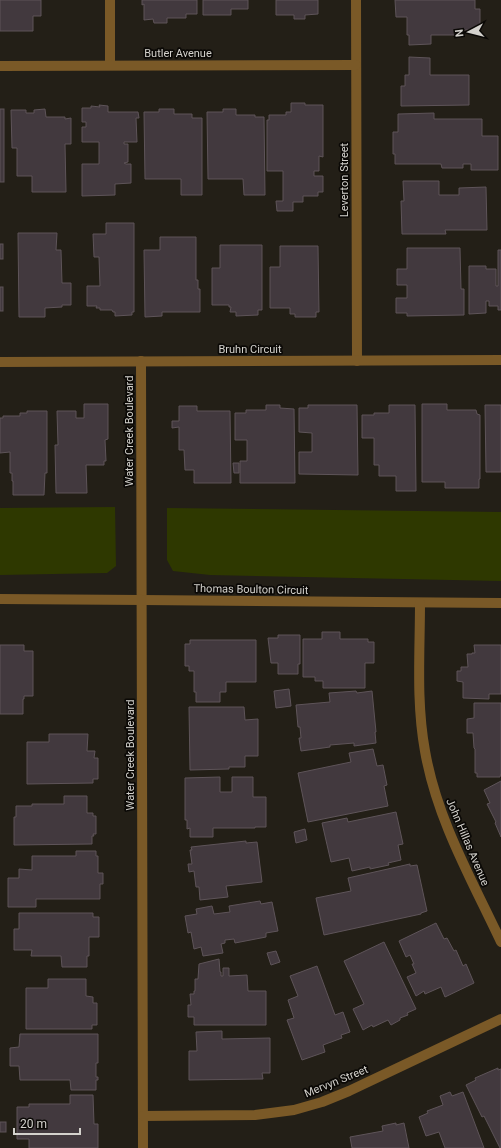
<svg xmlns="http://www.w3.org/2000/svg" width="501" height="1148" font-family="Roboto,sans-serif">
  <style>
    .green { fill: #2e3800 }
    .building { fill: #42393e; stroke: #5e5459 }
    .lines { fill: none; stroke-linecap: round; stroke-linejoin: round }
    .lane { stroke: #7a5927; stroke-width: 10 }
    .street { stroke: #7a5927; stroke-width: 10 }
    .labels { text-anchor: middle; stroke-width: 3.5; stroke-linejoin: round; paint-order: stroke }
    .street-label { font-size: 11px; fill: #d4d2cd; stroke: #0b0906 }
  </style>
  <rect width="100%" height="100%" fill="#231f17"/>
  <g class="green">
    <polygon points="115,507 116,566 107,573 0,575 0,508"/>
    <polygon points="167,508 501,512 501,581 210,575 173,571 167,560"/>
  </g>
  <g class="building">
    <polygon points="0,0 41,0 41,16 33,16 33,31 0,31"/>
    <polygon points="142,0 197,0 197,14 186,14 186,18 167,18 167,23 154,23 153,19 144,20 144,4 142,5"/>
    <polygon points="203,0 248,0 248,9 231,9 231,15 203,15"/>
    <polygon points="276,0 318,0 318,14 305,15 305,19 294,19 294,15 276,15"/>
    <polygon points="395,0 475,0 475,9 480,9 480,30 461,30 461,35 431,35 431,44 409,45 409,35 407,35 407,17 396,17"/>
    <polygon points="409,57 430,58 430,75 469,75 469,105 401,106 401,86 405,86 405,75 409,75"/>
    <polygon points="291,103 305,103 305,105 323,105 323,157 319,156 319,171 314,171 314,176 323,176 323,192 318,192 318,196 303,196 303,202 293,202 293,211 277,211 276,201 283,201 283,171 267,171 267,120 269,120 269,115 286,115 286,112 291,112"/>
    <polygon points="99,105 108,106 108,112 138,112 139,118 136,118 137,142 124,142 124,144 128,144 128,162 124,163 126,164 131,164 131,183 115,184 115,195 82,196 82,164 99,164 99,142 82,142 82,127 86,127 86,122 82,122 82,108 91,108 91,106 100,107"/>
    <rect x="0" y="109" width="4" height="73"/>
    <polygon points="45,109 46,117 65,117 65,119 71,118 71,144 65,144 66,192 32,192 32,176 17,176 17,148 12,148 11,110 26,110 26,113 34,113 34,110"/>
    <polygon points="159,109 174,109 174,114 192,114 192,118 202,118 202,195 181,195 181,179 145,179 144,112 159,112"/>
    <polygon points="223,109 236,109 236,115 255,115 255,117 264,117 265,195 244,195 243,179 208,179 207,112 223,112"/>
    <polygon points="434,113 434,119 482,119 482,136 498,136 498,170 471,170 471,164 463,164 463,168 442,168 441,164 395,164 395,154 393,154 393,132 398,132 398,114"/>
    <polygon points="403,181 439,181 439,195 459,195 459,188 486,187 487,230 445,230 446,234 402,234 401,201 404,201"/>
    <polygon points="106,223 134,223 134,312 132,312 132,315 115,316 115,312 113,312 112,310 100,310 100,308 96,308 97,306 87,306 87,286 100,286 99,257 94,257 93,234 106,234"/>
    <polygon points="18,233 57,233 56,250 61,250 62,283 71,283 71,305 62,305 62,307 45,308 45,317 19,317"/>
    <polygon points="160,237 196,237 196,280 198,280 198,289 200,289 200,312 162,312 162,316 145,317 144,250 160,250"/>
    <rect x="0" y="244" width="3" height="15"/>
    <polygon points="220,245 262,245 262,310 258,310 258,315 236,316 236,312 230,312 231,307 229,307 229,305 212,305 212,268 220,268"/>
    <polygon points="280,246 318,246 319,312 316,312 316,317 295,317 295,314 290,314 290,308 270,308 270,267 280,267"/>
    <polygon points="407,248 460,248 461,289 464,289 464,315 407,316 407,313 396,313 396,298 407,298 407,285 397,285 397,269 407,269"/>
    <polygon points="498,250 501,250 501,310 498,310 498,306 489,306 489,301 486,301 486,313 469,314 469,266 486,266 486,269 496,269 496,286 498,286"/>
    <rect x="0" y="287" width="3" height="24"/>
    <polygon points="84,404 108,404 108,439 105,440 106,461 104,461 104,465 86,465 87,493 56,493 55,445 58,445 57,411 76,411 76,418 84,418"/>
    <polygon points="422,404 447,404 447,410 476,410 477,414 480,415 480,479 479,479 479,488 445,488 445,482 422,482"/>
    <polygon points="266,405 280,405 280,408 294,409 295,483 240,483 240,461 247,461 247,440 235,440 235,413 246,413 246,410 266,410"/>
    <polygon points="308,405 357,405 358,475 299,474 299,452 312,452 312,433 299,432 299,408 308,408"/>
    <polygon points="389,405 415,405 416,491 396,491 396,476 379,476 379,465 374,465 374,438 362,438 362,415 374,415 374,413 389,413"/>
    <polygon points="485,405 501,405 501,472 486,472"/>
    <polygon points="179,406 197,406 197,411 230,411 231,483 194,483 194,470 185,470 184,450 179,450 179,427 172,428 172,421 179,421"/>
    <polygon points="27,411 47,411 47,473 45,473 44,495 13,495 13,481 12,481 12,473 10,473 10,452 0,453 0,418 3,418 3,416 20,416 20,413 27,413"/>
    <polygon points="233,463 239,463 239,473 234,473"/>
    <polygon points="322,632 340,632 340,639 368,639 368,642 374,642 374,663 365,663 365,688 323,688 323,681 315,681 315,677 303,677 303,639 322,639"/>
    <polygon points="278,635 300,635 300,664 298,664 298,674 278,674 278,663 271,663 268,638 278,638"/>
    <polygon points="190,640 256,640 256,682 226,682 226,692 220,692 220,702 196,702 196,692 194,692 194,671 189,671 189,666 185,666 185,644 190,644"/>
    <polygon points="0,645 24,645 24,651 33,651 33,696 24,696 24,699 23,699 23,714 0,714"/>
    <polygon points="474,645 501,645 501,694 489,694 489,699 463,698 463,682 457,681 457,671 461,671 461,667 468,667 467,654 472,654 472,653 475,653"/>
    <polygon points="289,689 291,706 276,708 274,691"/>
    <polygon points="356,691 357,693 372,691 376,732 375,732 376,743 354,746 354,743 330,745 330,747 301,751 299,738 301,738 300,727 298,727 296,705 330,702 329,693"/>
    <polygon points="474,703 501,703 501,773 500,777 477,777 477,773 475,773 475,749 474,748 473,733 467,733 467,719 474,718"/>
    <polygon points="189,707 244,707 245,720 258,719 258,756 245,756 245,767 229,767 229,769 190,770"/>
    <polygon points="49,734 88,734 87,751 95,751 94,758 98,758 98,779 93,779 93,783 27,784 27,742 49,742"/>
    <polygon points="373,749 377,766 383,765 387,785 384,786 388,806 308,822 298,773 351,762 349,753"/>
    <polygon points="220,777 220,792 232,792 232,777 253,777 253,797 266,797 266,827 255,827 255,828 213,828 213,837 190,837 190,828 187,829 187,820 185,820 185,778"/>
    <polygon points="501,781 501,837 495,823 496,822 487,804 490,803 484,790"/>
    <polygon points="64,796 87,796 87,813 93,813 93,816 96,816 96,834 93,834 94,836 92,836 92,844 14,845 14,817 16,817 16,806 32,806 32,804 64,804"/>
    <polygon points="396,812 403,844 398,845 401,860 388,863 389,865 370,869 370,867 352,871 349,858 331,862 322,823 347,818 348,822"/>
    <polygon points="305,829 307,840 296,843 294,832"/>
    <polygon points="246,841 246,843 257,842 262,882 226,886 228,897 200,900 199,887 196,887 194,871 189,872 188,864 192,864 190,850 192,850 191,847"/>
    <polygon points="76,851 96,851 96,856 98,856 98,873 103,873 103,884 100,884 100,899 36,899 36,907 8,907 8,878 19,878 19,869 32,870 32,856 76,856"/>
    <polygon points="410,864 410,866 417,865 427,911 421,913 421,914 324,935 316,898 351,891 348,878"/>
    <polygon points="260,901 261,904 272,902 278,931 266,933 266,937 235,943 234,939 225,940 225,943 221,944 223,953 203,956 201,947 194,949 191,932 188,933 185,916 197,914 196,909 212,906 214,914 230,912 229,906"/>
    <polygon points="19,913 93,913 93,917 99,917 99,937 89,937 89,956 87,956 87,967 62,967 61,956 31,956 32,950 14,950 14,929 19,929"/>
    <polygon points="436,923 444,939 447,938 454,951 456,950 463,966 466,964 474,983 445,997 441,987 425,994 424,991 416,996 407,977 416,973 412,964 414,964 410,955 406,957 399,941"/>
    <polygon points="384,942 416,1009 407,1013 408,1015 400,1018 400,1020 391,1025 388,1020 373,1027 372,1025 363,1030 353,1009 364,1004 344,961"/>
    <polygon points="276,951 280,962 271,965 267,953"/>
    <polygon points="219,959 220,972 221,972 221,976 223,976 223,968 229,968 229,976 247,975 248,991 266,991 266,1025 194,1025 194,1017 188,1017 188,1005 191,1005 190,994 194,994 194,991 195,991 195,979 198,979 199,964"/>
    <polygon points="317,966 335,1015 343,1012 350,1032 341,1035 342,1038 323,1045 325,1052 302,1060 287,1020 294,1018 288,1000 298,996 290,976"/>
    <polygon points="48,979 86,979 86,996 93,997 93,1003 97,1003 97,1025 92,1025 92,1029 26,1029 26,988 48,988"/>
    <polygon points="222,1031 222,1039 270,1038 270,1073 262,1073 263,1079 189,1080 189,1051 197,1051 196,1032"/>
    <polygon points="20,1034 98,1034 98,1063 96,1063 96,1077 98,1077 98,1080 96,1080 96,1090 71,1090 70,1080 20,1080 19,1066 10,1066 10,1048 19,1047"/>
    <polygon points="498,1068 498,1070 501,1069 501,1148 500,1148 484,1116 482,1117 466,1085 476,1080 475,1078"/>
    <polygon points="450,1092 452,1096 463,1092 484,1148 445,1148 439,1132 426,1136 419,1117 428,1113 427,1111 443,1105 440,1096"/>
    <polygon points="70,1095 93,1095 94,1124 98,1124 98,1148 29,1148 29,1139 17,1139 17,1107 29,1107 29,1104 70,1104"/>
    <rect x="0" y="1122" width="6" height="10"/>
    <polygon points="396,1123 396,1125 404,1123 409,1148 352,1148 350,1137 383,1131 382,1126"/>
  </g>
  <g class="lines">
    <polyline class="lane" points="110,0 110,65"/>
    <g class="street">
      <polyline points="356,0 357,361"/>
      <polyline points="0,66 356,65"/>
      <polyline points="141,361 143,1148"/>
      <polyline points="0,362 501,360"/>
      <polyline points="0,599 142,600 501,603"/>
      <path d="M420,603C420,652 416,702 425,751C437,820 472,880 501,942"/>
      <polyline points="143,1116 255,1115 294,1110 322,1102 349,1091 501,1019"/>
    </g>
  </g>
  <g class="labels">
    <g class="street-label">
      <text x="178" y="57">Butler Avenue</text>
      <text transform="translate(344 180) rotate(-90)" y="4">Leverton Street</text>
      <text x="250" y="353">Bruhn Circuit</text>
      <text transform="translate(129 431) rotate(-90)" y="4">Water Creek Boulevard</text>
      <text transform="translate(251 589) rotate(1)" y="4">Thomas Boulton Circuit</text>
      <text transform="translate(130 755) rotate(-90)" y="4">Water Creek Boulevard</text>
      <text transform="translate(468 842) rotate(67)" y="4">John Hillas Avenue</text>
      <text transform="translate(336 1081) rotate(-22)" y="4">Mervyn Street</text>
    </g>
  </g>
  <g transform="translate(469 32) rotate(263)" stroke="#0b0906" stroke-width="3" paint-order="stroke">
  <path d="M0-3L7 15L0 10L-7 15Z" fill="#d4d2cd"/>
  <text y="-6" font-size="11" font-weight="bold" text-anchor="middle" fill="#d4d2cd">N</text>
  </g>
  <path d="M14 1128v6h66v-6" fill="none" stroke="#d4d2cd" stroke-width="2"/>
  <text x="20" y="1128" font-size="12" fill="#d4d2cd" stroke="#0b0906" stroke-width="3" paint-order="stroke">20 m</text>
</svg>
